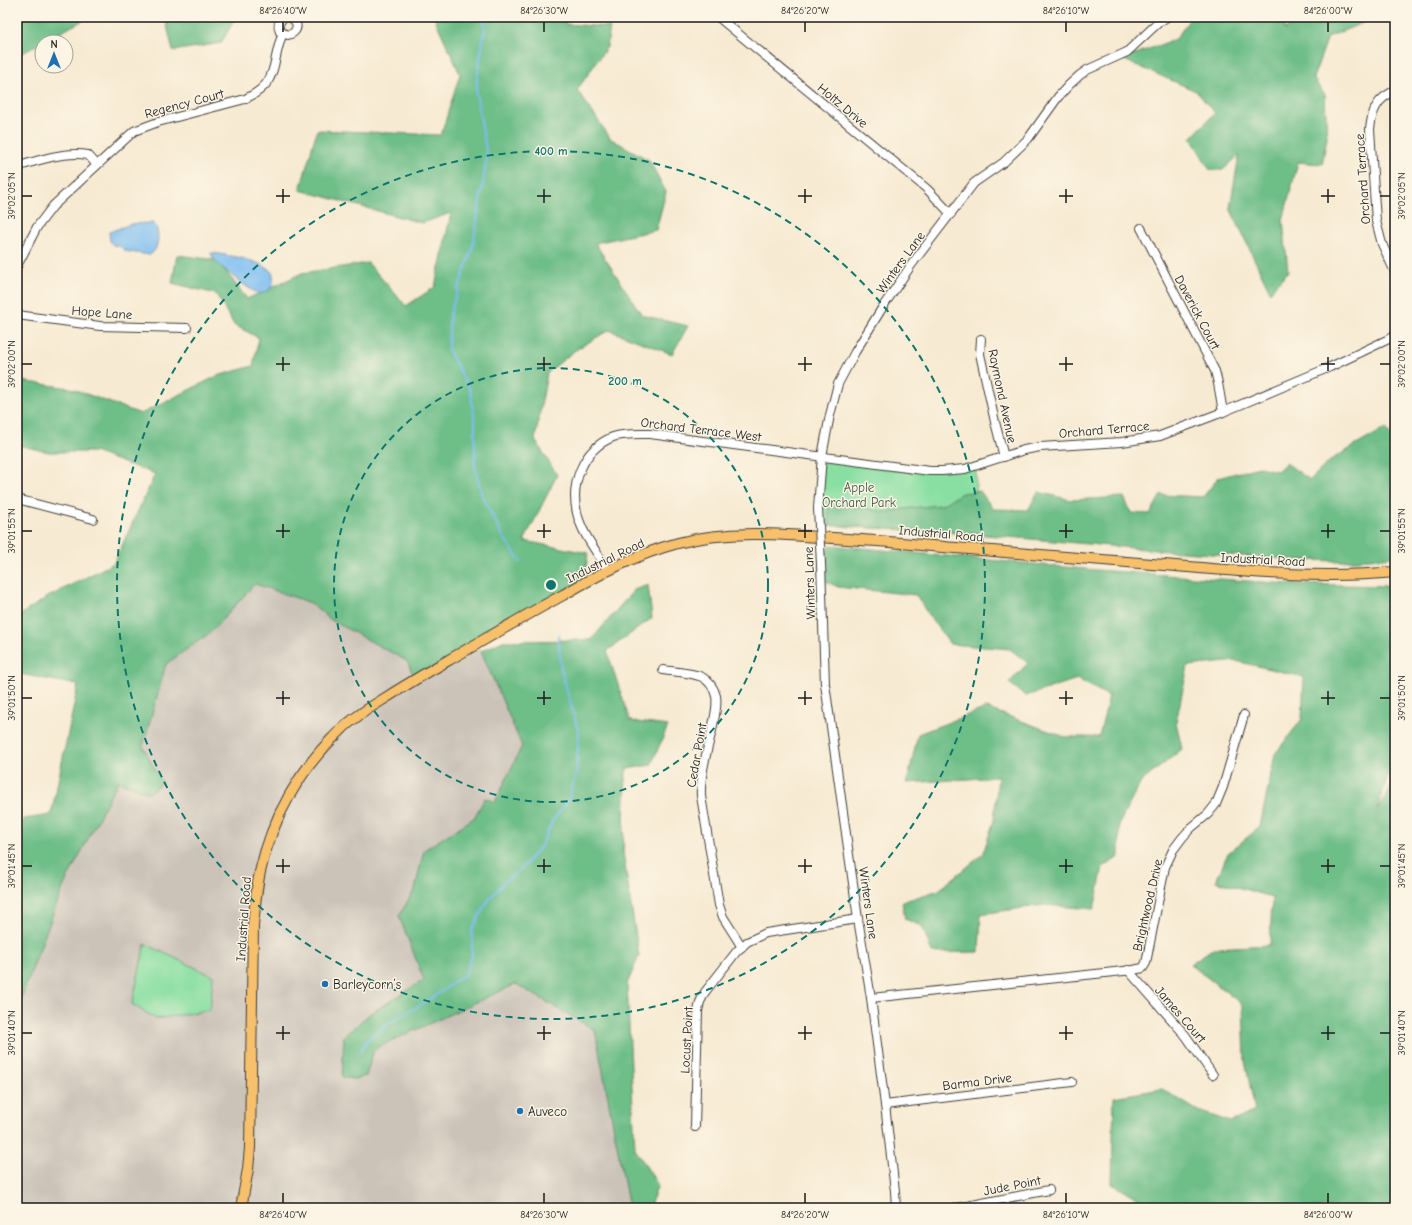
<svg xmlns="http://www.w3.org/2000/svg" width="1412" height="1225" font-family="'Comic Neue',sans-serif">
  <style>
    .industrial { fill: #cbc3b8 }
    .green { fill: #89dfa2; stroke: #527e5f }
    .forest { fill: #6ebe88; stroke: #456d52 }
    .water { fill: #7dbef2; stroke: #4c6d87 }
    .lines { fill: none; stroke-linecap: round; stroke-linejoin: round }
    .stream { stroke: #7dbef2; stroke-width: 2 }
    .minor-casing { stroke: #3d3b37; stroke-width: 10 }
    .major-casing { stroke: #3d3b37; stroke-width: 12 }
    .minor { stroke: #fff; stroke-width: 8 }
    .major { stroke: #f7c06c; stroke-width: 10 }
    .minor-bridge-casing { stroke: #3d3b37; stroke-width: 10; stroke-linecap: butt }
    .minor-bridge { stroke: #fff; stroke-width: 8 }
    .ticks { fill: none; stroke: #1c1c1c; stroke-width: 1.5 }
    .ring { fill: none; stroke: #0f766e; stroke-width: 2; stroke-dasharray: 7 5 }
    .poi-dot { fill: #1f6fb2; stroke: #fcf5e5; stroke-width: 1.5 }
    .labels { text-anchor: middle; stroke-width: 3; stroke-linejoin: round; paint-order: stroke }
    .street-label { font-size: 13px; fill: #1c1c1c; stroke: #fcf5e5 }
    .park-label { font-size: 13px; fill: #3d5644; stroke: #fcf5e5 }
    .poi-label { font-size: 13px; fill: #1c1c1c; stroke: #fcf5e5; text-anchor: start }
    .centre { fill: #0f766e; stroke: #fcf5e5; stroke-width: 2 }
    .ring-label { font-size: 12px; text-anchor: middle; font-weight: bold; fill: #0f766e; stroke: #fcf5e5; stroke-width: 3; stroke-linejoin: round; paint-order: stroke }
    .neatline { fill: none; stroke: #1c1c1c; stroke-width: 1.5 }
    .ticks-label { font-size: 10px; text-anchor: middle; fill: #1c1c1c }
  </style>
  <rect width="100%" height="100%" fill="#fcf5e5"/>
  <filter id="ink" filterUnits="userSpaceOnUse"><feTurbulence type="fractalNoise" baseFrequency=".025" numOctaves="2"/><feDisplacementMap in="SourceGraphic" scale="8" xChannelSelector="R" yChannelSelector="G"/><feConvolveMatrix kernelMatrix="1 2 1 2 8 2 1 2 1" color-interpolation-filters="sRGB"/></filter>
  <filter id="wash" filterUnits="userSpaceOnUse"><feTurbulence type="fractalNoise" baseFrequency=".012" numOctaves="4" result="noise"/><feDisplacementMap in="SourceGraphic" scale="16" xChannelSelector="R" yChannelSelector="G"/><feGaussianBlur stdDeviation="0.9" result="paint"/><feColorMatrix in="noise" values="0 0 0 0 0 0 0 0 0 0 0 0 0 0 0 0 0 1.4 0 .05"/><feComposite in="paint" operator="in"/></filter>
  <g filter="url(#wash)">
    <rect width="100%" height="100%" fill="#f7ead2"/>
    <polygon class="industrial" points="256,584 311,603 331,620 407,661 478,643 522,745 495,802 485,798 474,818 424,850 415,889 399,916 424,980 371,1013 374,1049 516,984 595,1030 629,1208 287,1208 276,1205 275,1208 17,1208 17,1009 64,885 118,781 149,793 162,783 143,747 166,664 211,632"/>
    <g class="green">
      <polygon points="822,456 930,471 976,466 975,534 821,525"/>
      <polygon points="145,944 213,976 210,1010 156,1019 132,1004"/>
    </g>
    <g class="forest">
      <polygon points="17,17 89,17 17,56"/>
      <polygon points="165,17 236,17 221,43 173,51"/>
      <polygon points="434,17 565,17 565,24 610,27 607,47 577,90 611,139 649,160 666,192 656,230 595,243 642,315 688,326 672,354 609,330 574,351 547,373 535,440 557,475 524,541 588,553 584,583 415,679 407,661 331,620 311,603 255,584 211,632 166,664 143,746 162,783 149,793 118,781 64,885 17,1009 17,862 21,855 23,819 51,815 78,685 20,674 17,677 17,617 48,597 114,563 155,474 94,452 49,452 17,445 17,386 21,381 70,388 141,414 217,376 253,366 259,338 234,325 216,294 172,283 177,255 217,260 247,299 302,273 368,263 406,306 435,287 451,213 422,223 300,190 317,130 441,135 460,74"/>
      <polygon points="1191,17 1282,17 1285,30 1295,17 1377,17 1328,37 1313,78 1325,95 1327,138 1322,164 1298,162 1283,220 1288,271 1270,292 1230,208 1239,155 1223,170 1210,170 1191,138 1215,113 1196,91 1122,59 1176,39"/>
      <polygon points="1386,428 1395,443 1395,557 1341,561 1302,560 1167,551 975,534 829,525 828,504 860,507 884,512 910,508 941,505 962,493 980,491 993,509 1028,510 1038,492 1071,500 1124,497 1131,513 1150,514 1161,495 1203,497 1218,478 1259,467 1277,471 1286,463 1310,480 1332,459"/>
      <polygon points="830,545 1096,570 1289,584 1386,586 1395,609 1395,752 1377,810 1395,781 1395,1208 1155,1208 1112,1184 1114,1097 1162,1089 1198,1111 1231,1122 1255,1111 1245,1061 1243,1005 1190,964 1214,948 1270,945 1272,897 1216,881 1228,853 1260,827 1275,754 1302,719 1304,677 1236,661 1188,666 1176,722 1182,749 1141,782 1119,824 1119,857 1103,867 1094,909 1044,905 981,914 979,952 932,953 922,926 905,919 902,902 939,890 983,854 994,820 998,777 907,783 918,734 986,708 1065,737 1099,737 1109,696 1077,679 1026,696 1009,683 1028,663 1010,649 950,644 929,616 916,595 838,587 821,579 821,564"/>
      <polygon points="648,585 652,618 607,651 630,721 668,726 651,765 626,769 623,853 639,956 627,984 635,1149 658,1185 649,1208 629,1208 595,1030 516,984 374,1049 366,1076 354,1079 342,1077 344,1036 371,1013 424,980 399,916 415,889 424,850 474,818 485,798 495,802 522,746 481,651 503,641 591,640 634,590"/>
    </g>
    <g class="water">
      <path d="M152,223L155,225C160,234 159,249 150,255L130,252L124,250L120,246L113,245L110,241L109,232L131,224Z"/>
      <path d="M211,253C227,255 264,260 273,274V286L267,291L260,294C251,292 211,261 211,253Z"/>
    </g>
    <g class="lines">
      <g class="stream">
        <polyline points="483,17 485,29 478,70 476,92 487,156 473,246 450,313 448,349 470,390 475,423 475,467 482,496 504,538 521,562"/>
        <polyline points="360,1052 367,1040 390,1023 438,994 465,974 472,956 472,930 487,902 505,881 522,868 541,846 553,820 568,801 576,774 579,734 561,668 558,635"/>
      </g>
    </g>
  </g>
  <g filter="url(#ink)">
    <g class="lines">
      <defs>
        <g id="minor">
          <path d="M285,17C279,20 277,25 280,32L288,35C295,33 298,29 296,22L290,17"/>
          <polyline points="718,17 927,189 951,214"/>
          <path d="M1395,91C1377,98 1372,111 1370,129L1376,221L1382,244L1395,272"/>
          <path d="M17,167C38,160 66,151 88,155L97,165"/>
          <polyline points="1141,228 1215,371 1218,383 1223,412"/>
          <path d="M17,266L37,227L53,206L134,131L158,122L245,99C281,82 270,64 283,33"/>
          <polyline points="17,315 100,326 187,328"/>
          <polyline points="981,339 980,354 995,422 1004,457"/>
          <polyline points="17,499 93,519"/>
          <polyline points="818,508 822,456 830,415 838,384 855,352 884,305 912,264 974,183 1004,162 1028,139 1058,97 1069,85 1080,75 1087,70 1127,52 1159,22 1167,17"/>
          <polyline points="821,564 825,684 858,919 871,998 885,1105 895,1191 896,1208"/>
          <path d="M608,570C597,552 582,534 577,513C570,483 583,449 613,437C625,433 637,434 650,434L930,471H942L965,469L1024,450L1040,447L1122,442L1160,436L1223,412L1330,367L1395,336"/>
          <path d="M663,670C675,672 690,672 702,677C709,681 714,688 716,696C718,707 714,719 712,730C707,751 700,775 701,796L719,905L723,917L742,947"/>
          <polyline points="1128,970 1186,1036 1213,1075"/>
          <polyline points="871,998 1133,970 1143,968 1146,963 1165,867 1173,850 1182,838 1191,828 1208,814 1216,804 1223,787 1244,715"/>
          <polyline points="885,1105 1072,1082"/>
          <polyline points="695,1127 698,1011 700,1002 705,992 737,951 747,942 766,933 858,919"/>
          <polyline points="956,1208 1049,1190"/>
        </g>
        <path id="major" d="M241,1208L248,1169L250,1148L253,925C255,908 256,890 260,872C272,818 300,768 341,730C352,719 366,710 379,702C401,688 424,674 447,661C486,639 524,616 563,595C599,574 637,554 678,543C743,526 810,538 877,541C903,543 930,546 956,548C1029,554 1102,560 1176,566C1248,572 1322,579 1395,572"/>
      </defs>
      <use href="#minor" class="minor-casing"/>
      <use href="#major" class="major-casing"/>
      <use href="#minor" class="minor"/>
      <use href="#major" class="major"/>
      <defs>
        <polyline id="minor-bridge" points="818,508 821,564"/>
      </defs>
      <use href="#minor-bridge" class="minor-bridge-casing"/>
      <use href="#minor-bridge" class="minor-bridge"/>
    </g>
  </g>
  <path class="ticks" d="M283,22V32M544,22V32M805,22V32M1066,22V32M1328,22V32M283,189V203M544,189V203M805,189V203M1066,189V203M1328,189V203M22,196H32M276,196H290M537,196H551M798,196H812M1059,196H1073M1321,196H1335M1380,196H1390M283,357V371M544,357V371M805,357V371M1066,357V371M1328,357V371M22,364H32M276,364H290M537,364H551M798,364H812M1059,364H1073M1321,364H1335M1380,364H1390M283,524V538M544,524V538M805,524V538M1066,524V538M1328,524V538M22,531H32M276,531H290M537,531H551M798,531H812M1059,531H1073M1321,531H1335M1380,531H1390M283,691V705M544,691V705M805,691V705M1066,691V705M1328,691V705M22,698H32M276,698H290M537,698H551M798,698H812M1059,698H1073M1321,698H1335M1380,698H1390M283,859V873M544,859V873M805,859V873M1066,859V873M1328,859V873M22,866H32M276,866H290M537,866H551M798,866H812M1059,866H1073M1321,866H1335M1380,866H1390M283,1026V1040M544,1026V1040M805,1026V1040M1066,1026V1040M1328,1026V1040M22,1033H32M276,1033H290M537,1033H551M798,1033H812M1059,1033H1073M1321,1033H1335M1380,1033H1390M283,1193V1203M544,1193V1203M805,1193V1203M1066,1193V1203M1328,1193V1203"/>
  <g class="ring">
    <circle cx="551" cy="585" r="217"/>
    <circle cx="551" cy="585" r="434"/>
  </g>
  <g class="poi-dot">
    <circle cx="325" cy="984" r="4"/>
    <circle cx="520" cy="1111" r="4"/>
  </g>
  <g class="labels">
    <g class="street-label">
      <text transform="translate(184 103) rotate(-15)" y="5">Regency Court</text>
      <text transform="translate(843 105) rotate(40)" y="5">Holtz Drive</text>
      <text transform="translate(1362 179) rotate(-94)" y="5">Orchard Terrace</text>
      <text transform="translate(900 262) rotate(-54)" y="5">Winters Lane</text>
      <text transform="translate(102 312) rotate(4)" y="5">Hope Lane</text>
      <text transform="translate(1198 312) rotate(62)" y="5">Daverick Court</text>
      <text transform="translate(1003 396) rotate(78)" y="5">Raymond Avenue</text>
      <text transform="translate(701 429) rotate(7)" y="5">Orchard Terrace West</text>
      <text transform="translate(1104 429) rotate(-5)" y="5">Orchard Terrace</text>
      <text transform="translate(941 533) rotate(5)" y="5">Industrial Road</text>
      <text transform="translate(1263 559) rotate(3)" y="5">Industrial Road</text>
      <text transform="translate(605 560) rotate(-26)" y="5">Industrial Road</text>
      <text transform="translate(809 583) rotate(-92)" y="5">Winters Lane</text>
      <text transform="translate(696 755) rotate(-80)" y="5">Cedar Point</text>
      <text transform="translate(869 903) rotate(82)" y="5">Winters Lane</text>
      <text transform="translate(1147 905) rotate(-77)" y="5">Brightwood Drive</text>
      <text transform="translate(243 919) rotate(-86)" y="5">Industrial Road</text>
      <text transform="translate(1181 1014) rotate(49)" y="5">James Court</text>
      <text transform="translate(686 1040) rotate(-87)" y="5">Locust Point</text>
      <text transform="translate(977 1081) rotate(-7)" y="5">Barma Drive</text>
      <text transform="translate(1012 1185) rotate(-11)" y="5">Jude Point</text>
    </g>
    <g class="park-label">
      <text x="859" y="492">Apple<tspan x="859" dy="15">Orchard Park</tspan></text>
    </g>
    <g class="poi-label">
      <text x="333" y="989">Barleycorn’s</text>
      <text x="528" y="1116">Auveco</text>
    </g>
  </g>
  <circle cx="551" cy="585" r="6" class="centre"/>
  <g class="ring-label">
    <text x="551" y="155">400 m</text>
    <text x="625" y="385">200 m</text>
  </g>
  <rect width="1412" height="1225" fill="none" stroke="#fcf5e5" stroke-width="44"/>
  <g transform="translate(54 54)"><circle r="19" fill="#fcf5e5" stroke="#a29e95"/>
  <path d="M0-3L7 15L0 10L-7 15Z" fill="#1f6fb2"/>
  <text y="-6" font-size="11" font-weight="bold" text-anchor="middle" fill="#1c1c1c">N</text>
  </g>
  <rect x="22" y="22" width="1368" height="1181" class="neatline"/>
  <g class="ticks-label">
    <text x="283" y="14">84°26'40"W</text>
    <text x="544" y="14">84°26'30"W</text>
    <text x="805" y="14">84°26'20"W</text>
    <text x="1066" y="14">84°26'10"W</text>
    <text x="1328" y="14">84°26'00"W</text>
    <text transform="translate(11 196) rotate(-90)" y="4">39°02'05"N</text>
    <text transform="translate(1401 196) rotate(-90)" y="4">39°02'05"N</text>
    <text transform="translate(11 364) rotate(-90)" y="4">39°02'00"N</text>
    <text transform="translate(1401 364) rotate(-90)" y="4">39°02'00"N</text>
    <text transform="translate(11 531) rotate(-90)" y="4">39°01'55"N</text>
    <text transform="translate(1401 531) rotate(-90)" y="4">39°01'55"N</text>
    <text transform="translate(11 698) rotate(-90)" y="4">39°01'50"N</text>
    <text transform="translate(1401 698) rotate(-90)" y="4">39°01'50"N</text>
    <text transform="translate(11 866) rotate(-90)" y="4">39°01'45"N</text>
    <text transform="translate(1401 866) rotate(-90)" y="4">39°01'45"N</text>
    <text transform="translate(11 1033) rotate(-90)" y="4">39°01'40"N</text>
    <text transform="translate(1401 1033) rotate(-90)" y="4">39°01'40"N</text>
    <text x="283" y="1218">84°26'40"W</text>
    <text x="544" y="1218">84°26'30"W</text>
    <text x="805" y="1218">84°26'20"W</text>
    <text x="1066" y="1218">84°26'10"W</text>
    <text x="1328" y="1218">84°26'00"W</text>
  </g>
</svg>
